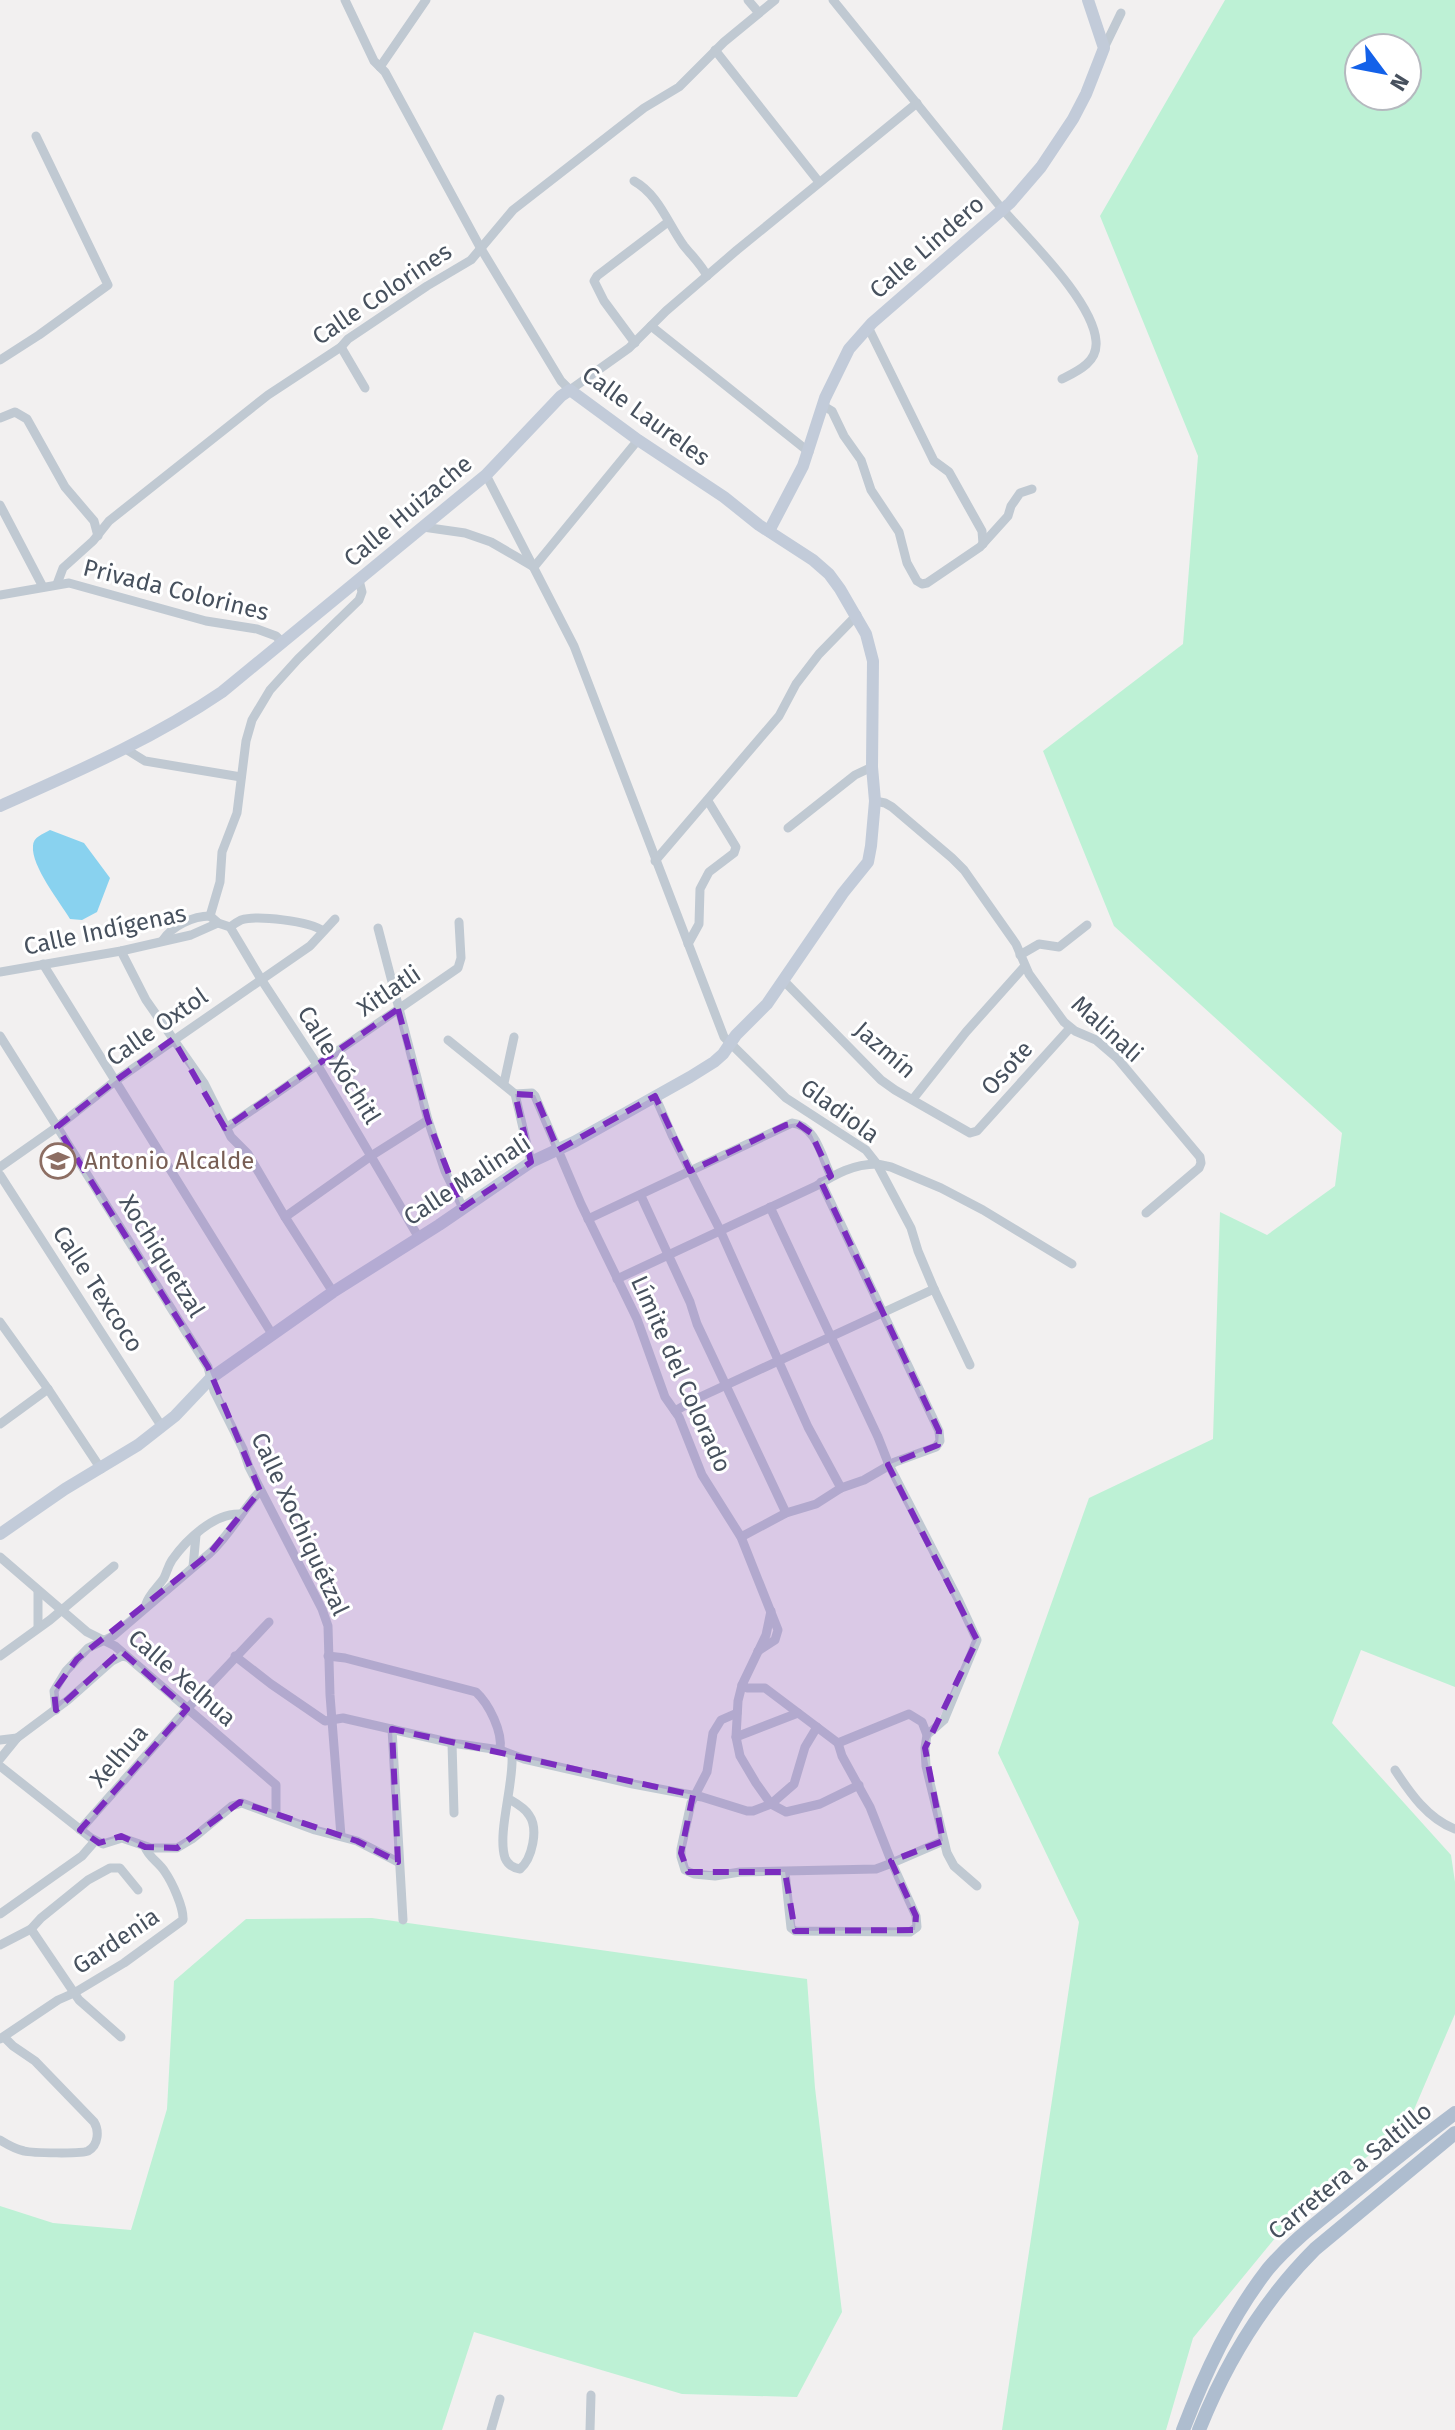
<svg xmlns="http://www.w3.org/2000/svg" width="1455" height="2430" font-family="'Fira Sans',sans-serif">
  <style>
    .green { fill: #bdf1d5; fill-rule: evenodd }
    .water { fill: #89d2ef }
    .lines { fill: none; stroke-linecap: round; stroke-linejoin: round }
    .street { stroke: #c0c9d2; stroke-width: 9 }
    .secondary { stroke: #c2cbd9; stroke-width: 12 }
    .primary { stroke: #aebdcf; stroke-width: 14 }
    .marked { fill: #7b2cbf; fill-opacity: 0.2; stroke: #7b2cbf; stroke-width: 6; stroke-dasharray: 16 10; stroke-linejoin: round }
    .labels { text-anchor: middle; stroke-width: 6; stroke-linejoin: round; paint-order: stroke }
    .street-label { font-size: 24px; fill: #47515e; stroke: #fff }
    .education-label { font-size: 24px; fill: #785e54; stroke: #fff; text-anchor: start }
  </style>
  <rect width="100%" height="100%" fill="#f2f0f0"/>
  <g class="green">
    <path d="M1225,0H1455V1687L1361,1650L1332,1723L1451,1855L1455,1882V2014L1407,2126L1298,2210L1193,2338L1166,2430H1002L1079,1922L998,1753L1089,1498L1213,1439L1220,1212L1267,1235L1335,1186L1342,1133L1114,926L1043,751L1183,644L1198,456L1100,216ZM1407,48V96H1359V48Z"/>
    <polygon points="372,1918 807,1979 815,2088 842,2312 797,2397 682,2394 474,2332 442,2430 0,2430 0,2206 53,2223 131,2230 167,2109 174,1981 246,1919"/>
  </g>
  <path class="water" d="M50,830L84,843L110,878L97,912L82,920L70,919C60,902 31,866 33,846C33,837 43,834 50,830Z"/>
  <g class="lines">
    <g class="street">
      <polyline points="345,0 374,61 385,72 480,247 561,381 570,390 629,348 666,311 737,250 917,103"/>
      <polyline points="748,0 759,13"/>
      <path d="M833,0C888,68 943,136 998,204C1025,236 1093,300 1096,341C1098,362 1078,371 1062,379"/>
      <polyline points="1104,48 1121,13"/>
      <polyline points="715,50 819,182"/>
      <polyline points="380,67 426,0"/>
      <path d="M634,181C659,195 668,224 684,246C692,256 701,264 707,276"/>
      <polyline points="651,326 809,452"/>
      <polyline points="868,327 934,461 949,472 982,531 983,544"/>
      <polyline points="635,343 604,301 594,281 597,276 668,222"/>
      <polyline points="341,347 365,388"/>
      <polyline points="0,360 39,335 108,285 36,136"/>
      <polyline points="822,405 832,411 844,436 861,460 871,490 899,532 907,563 917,581 922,584 927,583 980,547 1008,516 1011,506 1020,493 1032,489"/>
      <polyline points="0,418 15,412 27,419 65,487 94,521 98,536"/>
      <polyline points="486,475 574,646 724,1037 786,1098 866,1150 877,1164 891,1167 941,1188 983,1210 1072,1264"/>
      <polyline points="0,505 43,587"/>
      <polyline points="423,527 465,533 491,542 534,567 638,440"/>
      <polyline points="57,584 63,568 93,541 109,521 268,395 341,347 348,339 427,286 471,260 513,210 644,108 679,87 724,42 775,0"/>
      <polyline points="0,595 69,583 206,621 257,629 276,636 283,643"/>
      <polyline points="124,748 145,761 241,777"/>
      <polyline points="875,801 885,803 892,807 952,858 964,870 1016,944 1029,974 1064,1022 1075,1031 1096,1040 1117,1058 1200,1157 1201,1163 1199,1168 1146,1213"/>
      <polyline points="788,828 855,775 872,767"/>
      <polyline points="655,861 779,716 796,684 819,654 857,615"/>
      <polyline points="210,916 220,882 222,852 237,813 246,741 252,720 270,690 298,659 359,600 362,592 359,580"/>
      <path d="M230,927C234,924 237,922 241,920C257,915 310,921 323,931"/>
      <polyline points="378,928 428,1120 445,1171 463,1208"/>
      <path d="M163,940C172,926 193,916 210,916L218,923L230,927L261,979L318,1066L419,1238"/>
      <polyline points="688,944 699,924 700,889 709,872 734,853 736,847 708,801"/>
      <polyline points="121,951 146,1000 204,1083 231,1137 248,1154 285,1217 333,1292"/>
      <polyline points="1020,955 1039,944 1059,947 1087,925"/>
      <polyline points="43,964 272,1334"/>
      <polyline points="0,972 121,951 191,935 218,923"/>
      <polyline points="784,981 881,1080 895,1090 970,1133 977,1131 1070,1028"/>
      <polyline points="0,1036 208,1367 214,1391 243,1449 249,1467 322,1609 328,1626 330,1695 341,1836"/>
      <polyline points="448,1040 515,1094 531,1162"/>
      <polyline points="504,1083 514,1037"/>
      <polyline points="515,1094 532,1093 535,1096 581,1204 637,1319 665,1397 679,1417 702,1475 741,1537 778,1630 775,1640 758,1651"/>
      <polyline points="655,1096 672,1135 720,1230 808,1427 841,1488"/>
      <polyline points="913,1099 966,1032 1024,967"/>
      <polyline points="226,1128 458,968 461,958 459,922"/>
      <polyline points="0,1167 57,1127 115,1081 310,946 335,919"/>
      <polyline points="0,1175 162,1427"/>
      <polyline points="641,1196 690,1302 697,1324 786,1513"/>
      <polyline points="770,1207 878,1437 889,1465 958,1599 977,1640 944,1720 927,1735"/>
      <polyline points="285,1217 371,1156 428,1120"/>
      <path d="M588,1219L792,1123C816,1125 822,1158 831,1176"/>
      <path d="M617,1279L816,1186C836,1174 853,1164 877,1164L911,1228L918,1251L934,1289"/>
      <polyline points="0,1322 48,1389 101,1469"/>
      <polyline points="675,1411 698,1398 934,1289 970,1365"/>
      <polyline points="0,1424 48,1389"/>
      <polyline points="741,1537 786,1513 816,1504 841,1488 864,1480 895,1462 936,1447 940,1441 939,1431 821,1182"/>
      <polyline points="0,1557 87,1632 115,1646 276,1785 276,1815"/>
      <polyline points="193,1567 196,1535"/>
      <path d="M146,1604C149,1594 158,1587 164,1578C167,1572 168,1566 172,1560C186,1540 214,1513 240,1514"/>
      <polyline points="771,1611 766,1635 742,1685 738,1701 736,1737 740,1756 756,1783 771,1804 786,1812 820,1804 859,1785"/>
      <polyline points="38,1627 38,1592"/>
      <polyline points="0,1656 50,1620 114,1566"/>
      <polyline points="235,1656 271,1684 325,1721 343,1718 452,1743 500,1750 524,1759 633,1784 702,1797 747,1811 753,1811 771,1804 794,1784 805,1747 817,1727"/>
      <path d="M328,1656L345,1658L476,1692C489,1704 503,1732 500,1750"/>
      <polyline points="742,1685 747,1688 765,1688 838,1743 842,1756 870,1807 892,1863 943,1841"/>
      <path d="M56,1710L54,1691L66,1671L88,1648L113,1636L210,1553C230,1535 242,1510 260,1491"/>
      <polyline points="737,1713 721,1720 713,1733 707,1772 691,1803 681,1849 681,1857 685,1870 694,1874 715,1876 740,1872 876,1869 892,1863 916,1916 917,1927 910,1932 795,1931 791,1928 785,1872"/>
      <polyline points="392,1729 403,1920"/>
      <polyline points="736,1737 798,1713"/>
      <polyline points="0,1740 17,1738"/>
      <polyline points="452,1743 454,1813"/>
      <polyline points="838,1743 909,1714 922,1722 927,1735 925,1748 926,1766 947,1853 954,1866 977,1886"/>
      <polyline points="0,1759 17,1738 68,1700 112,1661 122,1656 127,1657"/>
      <polyline points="0,1766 91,1838 103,1844 122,1838 151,1848 177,1848 192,1839 232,1806 242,1803 315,1830 357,1841 398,1862"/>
      <path d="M1395,1770C1410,1793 1428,1819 1455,1829"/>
      <path d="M509,1799C516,1803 525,1808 529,1815C539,1829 532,1859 520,1869C513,1868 508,1865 505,1858C497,1833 514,1784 512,1755"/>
      <polyline points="80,1830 187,1709 269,1622"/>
      <polyline points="0,1914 82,1856 95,1841"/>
      <polyline points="31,1929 79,2000 121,2037"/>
      <polyline points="0,1945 31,1929 41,1918 88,1880 110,1868 120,1868 138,1890"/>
      <path d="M0,2039L58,2000L74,1993L124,1963L183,1920C184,1908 172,1882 165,1872C159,1862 149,1858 145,1847"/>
      <path d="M0,2140C8,2145 15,2149 24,2151C32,2153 82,2154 88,2151C99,2145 99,2130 94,2122L35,2061L13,2046L4,2037"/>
      <polyline points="491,2430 500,2399"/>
      <polyline points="590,2430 591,2395"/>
    </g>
    <g class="secondary">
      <polyline points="769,531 803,466 825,398 849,349 872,323 1010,203 1041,167 1073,119 1086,94 1104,48 1088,0"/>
      <path d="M0,806C76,772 153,739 222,692L486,475L561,396L570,390L638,440L724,497L759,525L813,560L829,574L840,589L866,634L873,661L872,767L875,801L871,846L868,862L843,893L767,1004L736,1035L723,1054L714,1062L690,1077L574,1142L531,1162L439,1225L333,1292L211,1378L175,1416L138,1445L65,1489L0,1534"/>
    </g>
    <g class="primary">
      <path d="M1183,2430C1205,2373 1230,2318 1268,2269C1289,2244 1315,2224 1340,2204C1378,2173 1416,2142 1455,2113"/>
      <path d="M1199,2430C1226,2362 1263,2301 1315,2249L1455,2133"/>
    </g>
  </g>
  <path class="marked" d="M398,1009L428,1120L462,1208L531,1162L515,1094L535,1095L558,1150L655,1096L690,1171L786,1125L797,1123L811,1133L831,1176L821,1182L939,1431L938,1445L888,1465L977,1640L925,1748L943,1841L891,1861L916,1916L915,1930L795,1931L785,1872H688L681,1853L693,1795L392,1729L398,1862L357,1841L240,1802L177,1848L145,1847L121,1836L99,1843L80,1830L187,1709L121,1651L56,1710L54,1691L77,1659L210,1553L260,1491L208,1367L57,1127L115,1081L173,1039L225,1128Z"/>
  <defs>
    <symbol id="school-ring" viewBox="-11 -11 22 22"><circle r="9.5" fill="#fff" stroke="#8d6e63" stroke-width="1.5"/><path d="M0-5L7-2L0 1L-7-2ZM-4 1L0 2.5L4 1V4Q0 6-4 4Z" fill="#8d6e63"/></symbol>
  </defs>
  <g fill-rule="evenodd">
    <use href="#school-ring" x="38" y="1141" width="40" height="40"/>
  </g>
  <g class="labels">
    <g class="street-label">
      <text transform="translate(927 247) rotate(-41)" y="8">Calle Lindero</text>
      <text transform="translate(382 294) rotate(-34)" y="8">Calle Colorines</text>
      <text transform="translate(646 416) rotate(36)" y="8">Calle Laureles</text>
      <text transform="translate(408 511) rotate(-40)" y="8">Calle Huizache</text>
      <text transform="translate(176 590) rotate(14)" y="8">Privada Colorines</text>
      <text transform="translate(105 930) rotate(-12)" y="8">Calle Indígenas</text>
      <text transform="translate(389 991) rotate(-34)" y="8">Xitlatli</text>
      <text transform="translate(157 1027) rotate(-35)" y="8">Calle Oxtol</text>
      <text transform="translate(1107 1029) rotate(42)" y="8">Malinali</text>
      <text transform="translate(885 1050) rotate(41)" y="8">Jazmín</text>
      <text transform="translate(339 1065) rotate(58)" y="8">Calle Xóchitl</text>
      <text transform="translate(1007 1068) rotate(-48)" y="8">Osote</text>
      <text transform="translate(840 1111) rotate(36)" y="8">Gladiola</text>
      <text transform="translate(467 1180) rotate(-33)" y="8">Calle Malinali</text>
      <text transform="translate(162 1256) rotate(58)" y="8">Xochiquetzal</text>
      <text transform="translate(98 1289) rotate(57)" y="8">Calle Texcoco</text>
      <text transform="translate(681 1374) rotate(66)" y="8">Límite del Colorado</text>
      <text transform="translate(300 1524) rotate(65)" y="8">Calle Xochiquétzal</text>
      <text transform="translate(182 1678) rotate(41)" y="8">Calle Xelhua</text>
      <text transform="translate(119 1756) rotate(-49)" y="8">Xelhua</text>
      <text transform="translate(116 1941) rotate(-34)" y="8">Gardenia</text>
      <text transform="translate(1350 2171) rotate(-39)" y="8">Carretera a Saltillo</text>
    </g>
    <g class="education-label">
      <text x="84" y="1169">Antonio Alcalde</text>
    </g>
  </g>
  <g transform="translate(1383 72) rotate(122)"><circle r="38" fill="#ffffff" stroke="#b5b9bf" stroke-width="2"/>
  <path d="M0-6L14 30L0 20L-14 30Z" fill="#1361e9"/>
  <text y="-12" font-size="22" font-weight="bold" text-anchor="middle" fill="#47515e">N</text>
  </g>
</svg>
